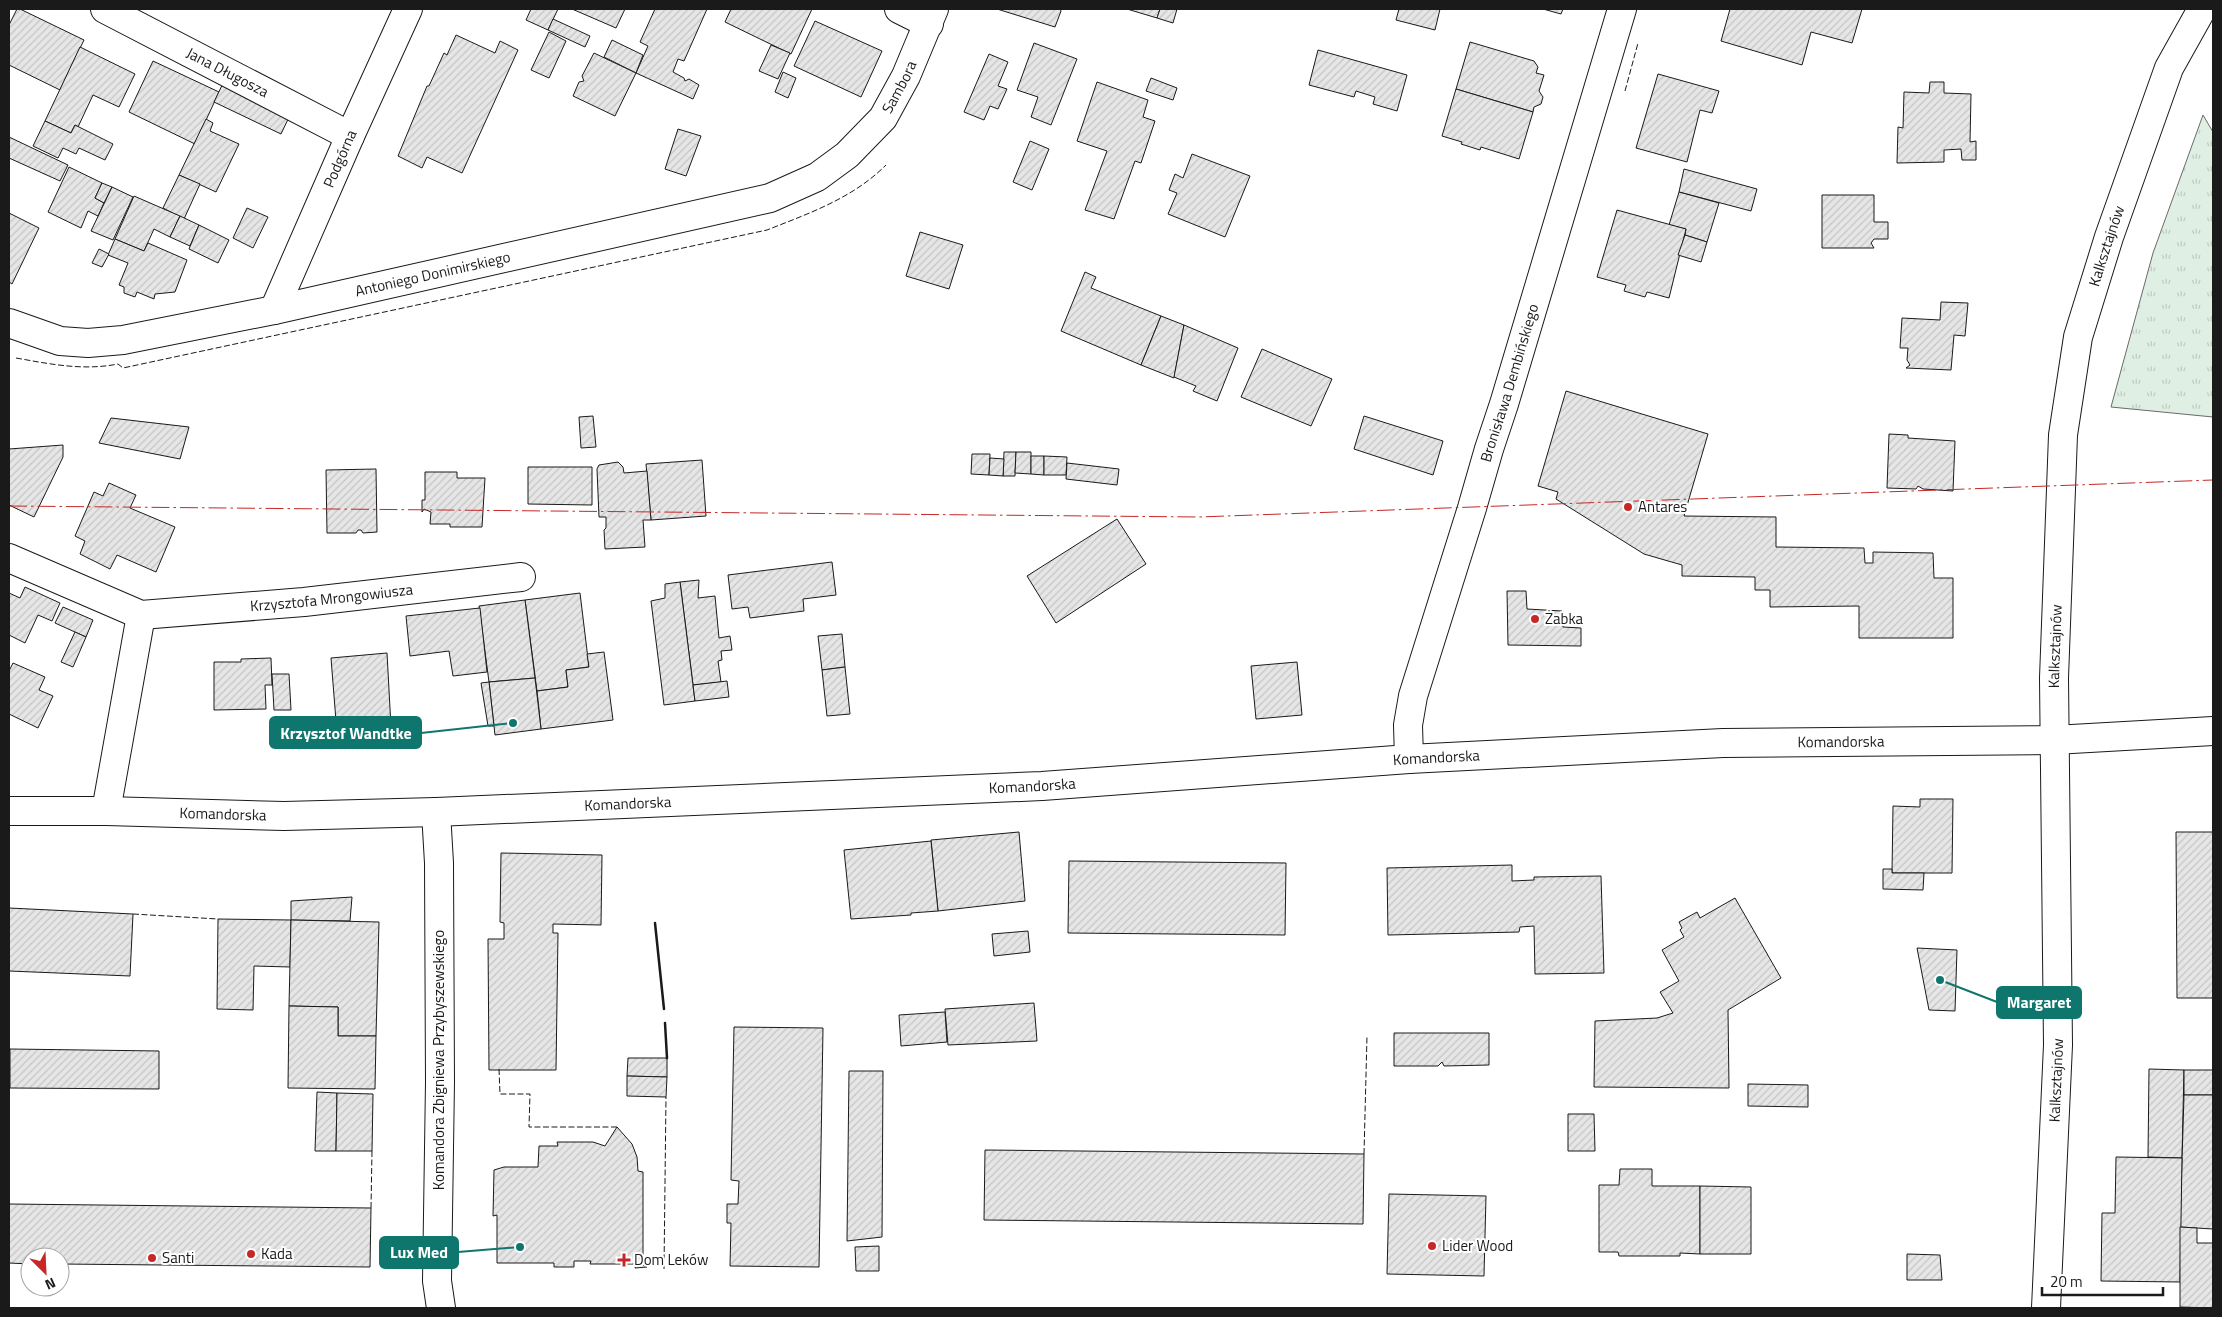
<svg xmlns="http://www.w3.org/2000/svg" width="2222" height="1317" font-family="'Titillium Web',sans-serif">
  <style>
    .grass { fill: url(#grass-tufts); stroke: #6a6a6a }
    .building { fill: url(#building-hatch); stroke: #1a1a1a }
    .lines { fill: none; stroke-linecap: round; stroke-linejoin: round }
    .minor-casing { stroke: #1a1a1a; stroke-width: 30 }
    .minor { stroke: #fff; stroke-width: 28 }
    .fence { stroke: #1a1a1a; stroke-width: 1; stroke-dasharray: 6 2.5; stroke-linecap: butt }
    .wall { stroke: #1a1a1a; stroke-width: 2.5 }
    .power { stroke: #c62828; stroke-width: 1; stroke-dasharray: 18 4 2.5 4; stroke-linecap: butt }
    .poi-dot { fill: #c62828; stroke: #fff; stroke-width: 2 }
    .labels { text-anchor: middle; stroke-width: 4; stroke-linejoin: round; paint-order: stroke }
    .street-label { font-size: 15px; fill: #1a1a1a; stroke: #fff }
    .poi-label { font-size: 15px; fill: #1a1a1a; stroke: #fff; text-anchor: start }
    .leader { fill: none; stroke: #0f766e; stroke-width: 2 }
    .callout-dot { fill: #0f766e; stroke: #fff; stroke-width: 2 }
    .callout { fill: #0f766e; stroke: #0f766e; stroke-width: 2 }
    .callout-label { font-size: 16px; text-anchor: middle; font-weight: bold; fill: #fff }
  </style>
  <defs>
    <pattern id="grass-tufts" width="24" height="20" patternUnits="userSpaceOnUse" patternTransform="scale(1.25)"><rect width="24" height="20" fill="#e0efe3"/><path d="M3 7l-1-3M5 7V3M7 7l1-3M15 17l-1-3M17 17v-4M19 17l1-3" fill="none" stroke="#c0ccc2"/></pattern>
    <pattern id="building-hatch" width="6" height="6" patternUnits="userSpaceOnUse" patternTransform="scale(1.25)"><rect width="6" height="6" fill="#e6e6e6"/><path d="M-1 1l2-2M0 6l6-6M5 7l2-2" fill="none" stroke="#c5c5c5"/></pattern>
  </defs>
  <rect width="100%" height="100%" fill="#fff"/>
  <polygon class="grass" points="2203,115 2213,132 2213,417 2111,407 2153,253"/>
  <g class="building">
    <polygon points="17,9 20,9 84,40 60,90 9,65 9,25"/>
    <polygon points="531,9 558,9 548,30 526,20"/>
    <polygon points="572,9 625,9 616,28"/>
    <polygon points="655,9 707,9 684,61 678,59 673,72 684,78 685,81 689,79 699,85 693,99 636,73 648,46 640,42"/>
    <polygon points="731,9 812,9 791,54 725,22"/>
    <polygon points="997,9 1060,9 1061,11 1055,27"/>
    <polygon points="1127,9 1160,9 1157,18"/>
    <polygon points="1160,9 1177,9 1173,23 1157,18"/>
    <polygon points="1399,9 1440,9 1435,30 1396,20"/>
    <polygon points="1543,9 1563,9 1561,14"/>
    <polygon points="1730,9 1862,9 1852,43 1811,32 1802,65 1721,41"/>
    <polygon points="553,19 590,36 585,47 548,30"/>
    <polygon points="815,21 882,51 861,97 794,66"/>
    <polygon points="549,32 566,41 549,78 531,70"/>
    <polygon points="456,35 495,53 500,41 518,50 462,173 427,157 422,168 398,156 427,86 429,86 444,53 447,55"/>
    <polygon points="612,40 643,55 636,73 604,57"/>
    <polygon points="1470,42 1534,61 1538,67 1536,73 1544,75 1539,91 1543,97 1541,104 1534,107 1533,112 1456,89"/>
    <polygon points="1034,43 1077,59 1051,125 1031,117 1038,97 1017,90"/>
    <polygon points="771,45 790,53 778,79 759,71"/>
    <polygon points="80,47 135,74 119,107 93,95 78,127 75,125 71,133 45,121"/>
    <polygon points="1318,50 1407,75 1397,111 1373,104 1375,97 1356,91 1354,97 1309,85"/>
    <polygon points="594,53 636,73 615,116 573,96 579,82 584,81 582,76"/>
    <polygon points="989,54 1008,62 998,86 1007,89 998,109 990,106 984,120 964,112"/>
    <polygon points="153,61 219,92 195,144 129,112"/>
    <polygon points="783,72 796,78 788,98 775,92"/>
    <polygon points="1658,74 1719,91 1712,113 1700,110 1687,162 1636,148"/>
    <polygon points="226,77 291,113 281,134 214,102"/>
    <polygon points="1151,78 1177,88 1173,100 1146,91"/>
    <polygon points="1097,82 1148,100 1143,117 1155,121 1141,163 1135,161 1114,219 1085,210 1107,151 1077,141"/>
    <polygon points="1930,82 1944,82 1944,93 1971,94 1970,142 1976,141 1976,160 1962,160 1961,149 1944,150 1944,162 1897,163 1898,127 1903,128 1904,92 1929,93"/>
    <polygon points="1456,89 1533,112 1519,159 1481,147 1480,150 1461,144 1462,142 1442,136"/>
    <polygon points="206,119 213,123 210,131 239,144 216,192 179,175"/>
    <polygon points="45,121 71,133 75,125 113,144 105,160 79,148 76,154 63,148 58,158 33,146"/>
    <polygon points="678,129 701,136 686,176 665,169"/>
    <polygon points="9,137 68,165 60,181 9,158"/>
    <polygon points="1030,141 1049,149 1032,190 1013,182"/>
    <polygon points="1192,154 1250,176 1225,237 1168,214 1177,193 1169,190 1175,174 1183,178"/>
    <polygon points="69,167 102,183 95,198 104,203 98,216 88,211 81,228 48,212"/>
    <polygon points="1684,169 1757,189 1751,211 1679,192"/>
    <polygon points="179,175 200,184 184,219 163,208"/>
    <polygon points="102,183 112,187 104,203 95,198"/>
    <polygon points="112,187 133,197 113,240 91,231"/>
    <polygon points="1679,192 1719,203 1707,242 1685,235 1686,229 1669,225"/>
    <polygon points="1822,195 1874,195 1874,222 1888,222 1888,239 1874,239 1871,243 1874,248 1822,248"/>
    <polygon points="134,196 180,216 170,237 154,229 144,251 115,239"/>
    <polygon points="247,208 268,217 253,248 233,238"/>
    <polygon points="1617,210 1686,229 1669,298 1647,292 1645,297 1624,291 1626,285 1597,277"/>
    <polygon points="9,213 39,228 12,284 9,282"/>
    <polygon points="180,216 199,225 190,246 170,237"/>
    <polygon points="199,225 229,240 218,263 189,249"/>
    <polygon points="920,232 963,245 949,289 906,276"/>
    <polygon points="1685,235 1707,242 1701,262 1678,255"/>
    <polygon points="115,239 144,251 148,243 187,260 175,292 155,294 154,299 137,292 135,297 124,293 124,287 119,285 128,263 108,255"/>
    <polygon points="99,249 109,254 102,267 92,263"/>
    <polygon points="1085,272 1096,277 1091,288 1161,316 1141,365 1061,331"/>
    <polygon points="1941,302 1968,303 1965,336 1954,335 1951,370 1906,368 1910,365 1907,360 1908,348 1900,348 1902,318 1940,320"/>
    <polygon points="1161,316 1184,325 1174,378 1141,365"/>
    <polygon points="1184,325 1238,348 1217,401 1193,391 1196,386 1174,377"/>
    <polygon points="1262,349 1332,379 1311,426 1241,397"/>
    <polygon points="1566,391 1708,434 1684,516 1776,517 1776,547 1864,548 1865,563 1873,563 1873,552 1933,553 1934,578 1953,578 1953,638 1859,638 1859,606 1770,607 1770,590 1755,590 1755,577 1682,576 1682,565 1644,554 1556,499 1558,492 1538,486"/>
    <polygon points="593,416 596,447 581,448 579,417"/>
    <polygon points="1364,416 1443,441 1433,475 1354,449"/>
    <polygon points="111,418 189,427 180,459 99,443"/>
    <polygon points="1889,434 1908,435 1908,438 1955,441 1953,491 1923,489 1918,486 1916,489 1887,488"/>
    <polygon points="63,445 63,457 34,517 9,505 9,449"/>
    <polygon points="1004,452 1016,452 1015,476 1003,476"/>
    <polygon points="1016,452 1031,452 1031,474 1015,473"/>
    <polygon points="972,454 990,454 989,475 971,474"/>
    <polygon points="1031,456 1044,456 1044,475 1031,474"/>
    <polygon points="1044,456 1067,457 1066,475 1044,475"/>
    <polygon points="990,458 1004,459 1003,476 989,475"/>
    <polygon points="702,460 706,516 651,520 646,464"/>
    <polygon points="618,462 623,467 624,473 647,471 651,520 643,520 645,547 605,549 604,530 606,528 606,517 599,517 597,469 599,465"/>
    <polygon points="1067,463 1119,469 1117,485 1066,479"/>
    <polygon points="528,467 592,467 592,505 528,504"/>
    <polygon points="376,469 377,532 363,533 361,530 358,530 356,533 327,533 326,470"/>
    <polygon points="425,472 457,472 457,478 485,478 482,527 450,527 450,524 430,524 431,512 424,509 422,512 422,500 425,500"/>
    <polygon points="109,483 136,495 130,508 175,527 156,572 117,555 110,569 80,554 85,541 75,536 94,492 103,496"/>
    <polygon points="1117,519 1146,564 1056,623 1027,576"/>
    <polygon points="832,562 836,595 803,599 804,611 750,618 748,607 732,609 728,575"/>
    <polygon points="699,580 698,598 715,596 719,638 730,636 732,650 721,651 722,660 718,661 721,682 693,685 680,582"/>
    <polygon points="680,582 695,701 664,705 651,601 665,598 665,584"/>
    <polygon points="25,587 60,603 52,621 38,615 25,643 9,635 9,593 20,598"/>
    <polygon points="1507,591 1526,591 1527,609 1562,611 1563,627 1581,628 1581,646 1508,645"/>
    <polygon points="580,593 589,667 566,670 568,687 537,691 525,600"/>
    <polygon points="525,600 535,678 489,682 479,606"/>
    <polygon points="63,607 93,620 86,637 55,623"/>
    <polygon points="480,608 487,672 453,676 449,651 410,656 406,616"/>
    <polygon points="75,632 86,637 73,667 61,662"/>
    <polygon points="842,634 845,667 822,670 818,636"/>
    <polygon points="604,652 613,720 541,729 537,691 568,687 566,670 589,667 587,654"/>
    <polygon points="387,653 391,727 345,730 344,720 336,721 331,658"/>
    <polygon points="271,658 272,685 265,685 266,709 214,710 214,662 241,662 241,659"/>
    <polygon points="1297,662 1302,715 1256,719 1251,666"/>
    <polygon points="13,663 45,677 39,690 53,696 38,728 9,714 9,671"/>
    <polygon points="845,667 850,714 827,716 822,670"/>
    <polygon points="272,674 289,674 291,710 274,710"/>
    <polygon points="535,678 541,729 495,735 489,682"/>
    <polygon points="727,681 729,697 695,701 693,685"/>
    <polygon points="489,682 494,726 488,726 481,683"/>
    <polygon points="1920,799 1953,799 1952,873 1892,873 1893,806 1920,807"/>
    <polygon points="1019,832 1025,901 938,911 931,840"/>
    <polygon points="2176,832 2213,832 2213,998 2177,998"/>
    <polygon points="931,841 938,911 911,913 911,915 851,919 844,850"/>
    <polygon points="501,853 602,855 601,925 553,924 553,933 558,933 556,1070 489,1070 488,939 504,939 504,923 500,922"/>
    <polygon points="1069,861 1286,863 1285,935 1068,933"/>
    <polygon points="1512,865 1512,881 1534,880 1534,877 1601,876 1604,973 1535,974 1534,926 1520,927 1519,932 1388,935 1387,868"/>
    <polygon points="1883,869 1892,869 1892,873 1924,873 1923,890 1883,889"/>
    <polygon points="352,897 350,921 291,920 291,901"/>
    <polygon points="1735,898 1781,978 1728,1010 1729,1088 1594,1087 1595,1021 1657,1018 1673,1013 1660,992 1679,981 1662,950 1684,937 1680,930 1682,928 1679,922 1697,912 1700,918"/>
    <polygon points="9,908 133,914 130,976 9,971"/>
    <polygon points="218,919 291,920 290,967 254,966 253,1010 217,1009"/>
    <polygon points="291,920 379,922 376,1036 338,1036 338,1007 289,1006"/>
    <polygon points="1028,931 1030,952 994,956 992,934"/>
    <polygon points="1917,948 1957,950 1955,1011 1929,1010"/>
    <polygon points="1034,1003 1037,1041 948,1045 945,1009"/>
    <polygon points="289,1006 338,1007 338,1036 376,1036 375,1089 288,1088"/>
    <polygon points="945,1012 947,1042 901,1046 899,1015"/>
    <polygon points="734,1027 823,1028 819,1267 730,1266 731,1223 727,1223 727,1204 738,1204 739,1181 731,1180"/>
    <polygon points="1394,1033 1489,1033 1489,1065 1444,1066 1442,1062 1438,1066 1394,1066"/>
    <polygon points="10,1049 159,1051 159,1089 10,1088"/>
    <polygon points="628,1058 667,1058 667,1077 627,1076"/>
    <polygon points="2149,1069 2184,1070 2182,1158 2148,1157"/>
    <rect x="2184" y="1070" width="29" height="25"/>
    <polygon points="849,1071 883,1071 882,1237 847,1241"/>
    <polygon points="627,1076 667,1077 666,1097 627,1096"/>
    <polygon points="1748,1084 1808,1085 1808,1107 1748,1106"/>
    <polygon points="317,1092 337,1093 336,1151 315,1151"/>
    <polygon points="337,1093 373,1094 372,1151 336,1151"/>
    <polygon points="2184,1095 2213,1095 2213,1229 2180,1227"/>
    <polygon points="1568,1114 1594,1114 1595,1151 1568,1151"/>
    <polygon points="617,1127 632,1144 637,1157 638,1171 643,1172 643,1265 647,1267 635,1268 636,1264 590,1264 591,1261 574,1261 574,1267 554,1267 554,1263 497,1263 497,1215 493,1216 494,1170 504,1167 538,1167 539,1146 558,1146 557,1142 593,1142 605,1146"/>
    <polygon points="985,1150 1364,1154 1363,1224 984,1220"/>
    <polygon points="2116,1157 2182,1158 2180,1282 2101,1281 2102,1213 2115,1213"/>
    <polygon points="1620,1169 1652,1169 1652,1186 1700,1186 1700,1254 1680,1253 1680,1256 1619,1256 1618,1252 1599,1252 1599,1185 1619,1185"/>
    <polygon points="1700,1186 1751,1187 1751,1254 1700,1254"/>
    <polygon points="1389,1194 1486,1196 1484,1276 1387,1274"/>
    <polygon points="9,1204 371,1208 370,1267 60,1264 60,1257 30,1257 30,1264 9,1263"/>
    <polygon points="2180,1227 2197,1228 2197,1243 2213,1243 2213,1308 2180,1307"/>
    <polygon points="879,1246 879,1271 856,1271 855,1247"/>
    <polygon points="1907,1254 1940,1255 1942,1280 1907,1280"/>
  </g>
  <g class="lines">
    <defs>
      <g id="minor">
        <path id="s1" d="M105,9L350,136"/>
        <polyline points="899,9 929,24"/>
        <path id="s2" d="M274,310L350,136L408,9"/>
        <path id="s3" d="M9,323L60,341L88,343L123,340L274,310L770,198L817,177L847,155L883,118L906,76L934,9"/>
        <path id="s4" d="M9,558L141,615L304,602L521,577"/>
        <path id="s5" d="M1409,759L1408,725L1413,696L1472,508L1489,449L1504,404L1622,9"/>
        <path id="s6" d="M9,811H106L284,816L436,812L1042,786L1409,759L1723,743L2054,740L2213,731"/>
        <polyline points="106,811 141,615"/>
        <polyline points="436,812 439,863 440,1082 437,1281 441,1308"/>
        <path id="s7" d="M2046,1308L2058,1045L2054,678L2063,435L2078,337L2109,237L2169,68L2202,9"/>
      </g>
    </defs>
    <use href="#minor" class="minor-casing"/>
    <use href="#minor" class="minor"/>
    <g class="fence">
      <polyline points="1625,91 1638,43"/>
      <path d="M16,358C50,364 83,371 118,364L123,368L767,230C810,213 853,198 886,165"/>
      <polyline points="133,914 218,919"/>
      <polyline points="499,1069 500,1094 530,1094 529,1127 617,1127"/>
      <polyline points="1364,1154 1367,1036"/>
      <polyline points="371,1208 372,1151"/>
      <polyline points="664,1269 666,1097"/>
    </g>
    <g class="wall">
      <polyline points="655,923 664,1009"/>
      <polyline points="665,1023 667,1058"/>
    </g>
    <polyline class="power" points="9,506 1199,517 2213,480"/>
  </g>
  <g class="poi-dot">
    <circle cx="1628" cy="507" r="5"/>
    <circle cx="1535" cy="619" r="5"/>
    <circle cx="1432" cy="1246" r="5"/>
    <circle cx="251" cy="1254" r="5"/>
    <circle cx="152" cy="1258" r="5"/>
    <path d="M621.5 1252.5h5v5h5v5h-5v5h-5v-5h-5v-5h5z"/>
  </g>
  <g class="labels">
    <g class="street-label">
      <text dy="5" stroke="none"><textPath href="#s1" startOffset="138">Jana Długosza</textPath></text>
      <text dy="5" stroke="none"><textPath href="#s3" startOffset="955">Sambora</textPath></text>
      <text dy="5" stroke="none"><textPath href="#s2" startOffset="165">Podgórna</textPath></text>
      <text dy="5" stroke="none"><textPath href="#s7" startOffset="1068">Kalksztajnów</textPath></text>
      <text dy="5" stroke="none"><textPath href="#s3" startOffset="434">Antoniego Donimirskiego</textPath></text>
      <text dy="5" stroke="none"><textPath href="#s5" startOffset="391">Bronisława Dembińskiego</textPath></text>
      <text dy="5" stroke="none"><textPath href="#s4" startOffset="335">Krzysztofa Mrongowiusza</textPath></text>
      <text dy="5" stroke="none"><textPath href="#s7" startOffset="662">Kalksztajnów</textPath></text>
      <text dy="5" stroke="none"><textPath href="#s6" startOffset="1834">Komandorska</textPath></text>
      <text dy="5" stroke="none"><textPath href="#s6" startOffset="1429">Komandorska</textPath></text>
      <text dy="5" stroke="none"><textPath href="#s6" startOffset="1024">Komandorska</textPath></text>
      <text dy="5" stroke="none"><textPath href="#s6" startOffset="619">Komandorska</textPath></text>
      <text dy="5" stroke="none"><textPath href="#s6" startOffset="214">Komandorska</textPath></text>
      <text transform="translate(439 1060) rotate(-90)" y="5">Komandora Zbigniewa Przybyszewskiego</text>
      <text dy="5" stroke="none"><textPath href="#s7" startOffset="228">Kalksztajnów</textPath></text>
    </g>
    <g class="poi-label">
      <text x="1638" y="512">Antares</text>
      <text x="1545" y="624">Żabka</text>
      <text x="1442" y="1251">Lider Wood</text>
      <text x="261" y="1259">Kada</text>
      <text x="162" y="1263">Santi</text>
      <text x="634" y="1265">Dom Leków</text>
    </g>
  </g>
  <path class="leader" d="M513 723L421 733M1940 980L1997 1002M520 1247L458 1252"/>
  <g class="callout-dot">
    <circle cx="513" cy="723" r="5"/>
    <circle cx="1940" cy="980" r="5"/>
    <circle cx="520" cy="1247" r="5"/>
  </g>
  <g class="callout">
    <rect x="270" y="717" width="151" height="31" rx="5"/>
    <rect x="1997" y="987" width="84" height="31" rx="5"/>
    <rect x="380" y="1237" width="78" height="31" rx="5"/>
  </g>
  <g class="callout-label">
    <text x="346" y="739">Krzysztof Wandtke</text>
    <text x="2039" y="1008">Margaret</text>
    <text x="419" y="1258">Lux Med</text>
  </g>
  <rect width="2222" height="1317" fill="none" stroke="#1a1a1a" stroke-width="20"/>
  <g transform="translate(45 1272) rotate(156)"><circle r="24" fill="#ffffff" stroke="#a3a3a3"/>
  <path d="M0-4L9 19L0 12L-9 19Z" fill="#c62828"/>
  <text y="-8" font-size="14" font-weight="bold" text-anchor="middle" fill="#1a1a1a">N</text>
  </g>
  <path d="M2042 1287v8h121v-8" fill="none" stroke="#1a1a1a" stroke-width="2.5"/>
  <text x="2050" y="1287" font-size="15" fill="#1a1a1a" stroke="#ffffff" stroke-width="4" paint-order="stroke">20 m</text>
</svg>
